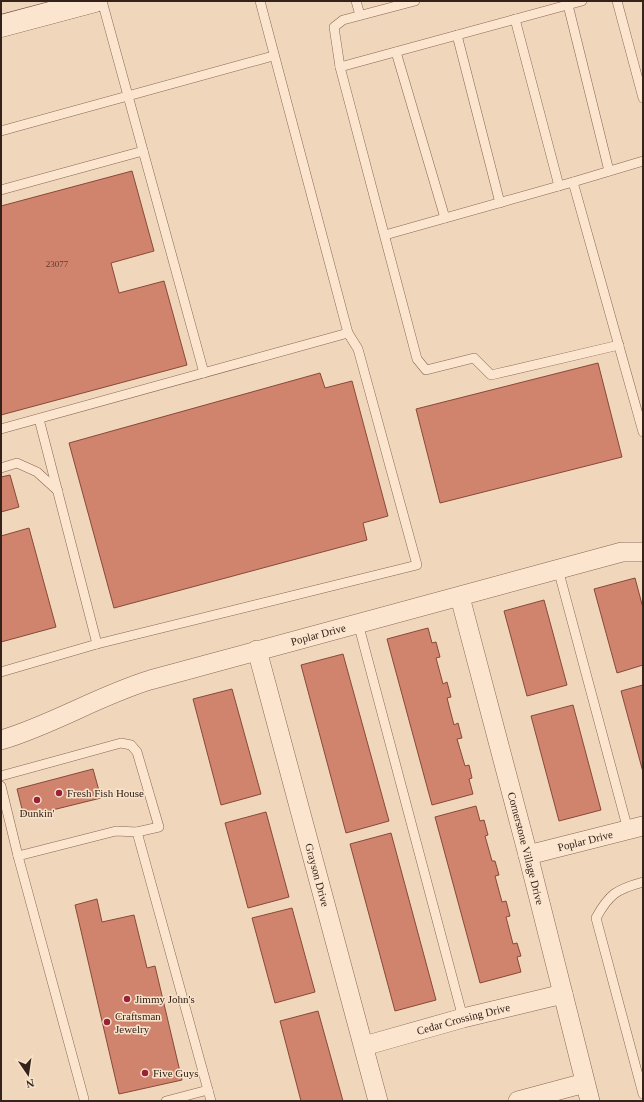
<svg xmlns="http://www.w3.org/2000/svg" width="644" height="1102" font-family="'Times New Roman',serif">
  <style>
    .building { fill: #d0846e; stroke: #884938 }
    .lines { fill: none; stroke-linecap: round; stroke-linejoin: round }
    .service-casing { stroke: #876654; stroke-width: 10 }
    .minor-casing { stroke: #876654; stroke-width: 20 }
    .secondary-casing { stroke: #694737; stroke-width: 23 }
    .service { stroke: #fbe5ce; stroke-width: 9 }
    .minor { stroke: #fbe5ce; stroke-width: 19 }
    .secondary { stroke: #fbe5ce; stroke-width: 22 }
    .poi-dot { fill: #992138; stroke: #f7e2ca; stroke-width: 1.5 }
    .labels { text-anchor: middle; stroke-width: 3; stroke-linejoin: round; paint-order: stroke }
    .number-label { font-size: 9px; fill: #5c3a2f }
    .street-label { font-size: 11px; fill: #35221a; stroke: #f7e2ca }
    .poi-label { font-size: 11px; fill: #35221a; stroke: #f7e2ca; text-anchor: start }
  </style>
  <rect width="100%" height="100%" fill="#f0d6ba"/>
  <g class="building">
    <polygon points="132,171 154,251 111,263 119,293 164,281 187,365 1,415 1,206"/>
    <polygon points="598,363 622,457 440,503 416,409"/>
    <polygon points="320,373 325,388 352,381 388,516 363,523 367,540 114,608 69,443"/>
    <polygon points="10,475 19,507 1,512 1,477"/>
    <polygon points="29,528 56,627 1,642 1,536"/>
    <polygon points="635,578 643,608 643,665 617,673 594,589"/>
    <polygon points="544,600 567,685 527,696 504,611"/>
    <polygon points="428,628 432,643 436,642 440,657 436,658 443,684 447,682 451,697 447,698 454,725 458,723 462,738 457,739 465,766 469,765 472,778 469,779 473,794 432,805 387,639"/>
    <polygon points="343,654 389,821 346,833 301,665"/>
    <polygon points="643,685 643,772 621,691"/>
    <polygon points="232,689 261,794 221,805 193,699"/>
    <polygon points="573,705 601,810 559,821 531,716"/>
    <polygon points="93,769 101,798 24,817 17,789"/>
    <polygon points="476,806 480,821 484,820 488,835 485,836 492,861 495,861 499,875 495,876 502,902 506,901 510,916 506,917 513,944 517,943 521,956 517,957 521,972 480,983 435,817"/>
    <polygon points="266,812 289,897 248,908 225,823"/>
    <polygon points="391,833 436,1000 395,1011 350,844"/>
    <polygon points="97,899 102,922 134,915 147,968 155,966 182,1080 119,1094 75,905"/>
    <polygon points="292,908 315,992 275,1003 252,918"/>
    <polygon points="318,1011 343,1101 301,1101 280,1021"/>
  </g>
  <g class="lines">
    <defs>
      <g id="service">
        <polyline points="102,1 204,373"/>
        <polyline points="356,1 360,15"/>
        <polyline points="415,1 343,20 334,27 340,67 417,359 426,370 474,358 491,375 619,345"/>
        <polyline points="617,1 643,98"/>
        <polyline points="568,5 609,171"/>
        <polyline points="515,19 559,186"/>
        <polyline points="457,35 500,203"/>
        <polyline points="396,52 445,218"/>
        <polyline points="340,67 582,1"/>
        <polyline points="1,131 273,56"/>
        <polyline points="643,161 573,182 643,432"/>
        <polyline points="1,190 143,151"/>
        <polyline points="385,235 573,182"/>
        <polyline points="39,419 97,644"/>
        <polyline points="1,429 348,333 260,1"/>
        <polyline points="1,468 17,463 37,472 58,491"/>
        <polyline points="558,569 628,830"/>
        <polyline points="358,623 463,1018"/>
        <polyline points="1,672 97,644 417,565 358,349 348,333"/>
        <polyline points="1,776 121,743 131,745 137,752 159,827 137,832"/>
        <polyline points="1,786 18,856 116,831 137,832 208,1090 166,1101"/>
        <polyline points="18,856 84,1099"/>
        <path d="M643,882C617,889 609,894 596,918L643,1094"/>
        <polyline points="208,1090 211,1101"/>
      </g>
      <g id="minor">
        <path id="s1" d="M460,597L528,855L590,1101"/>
        <path id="s2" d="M257,650L378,1101"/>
        <path id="s3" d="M1,740C52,725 98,696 150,680L622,552H643"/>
        <path id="s4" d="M528,855L643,826"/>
        <path id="s5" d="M364,1046L463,1018L563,994"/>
        <polyline points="518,1101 585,1083"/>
      </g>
      <polyline id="secondary" points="1,26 95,1"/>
    </defs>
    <use href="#service" class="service-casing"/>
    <use href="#minor" class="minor-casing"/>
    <use href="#secondary" class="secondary-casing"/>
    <use href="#service" class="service"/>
    <use href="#minor" class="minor"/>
    <use href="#secondary" class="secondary"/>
  </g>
  <g class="poi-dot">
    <circle cx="59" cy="793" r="4"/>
    <circle cx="37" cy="800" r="4"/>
    <circle cx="127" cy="999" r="4"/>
    <circle cx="107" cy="1022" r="4"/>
    <circle cx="145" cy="1073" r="4"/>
  </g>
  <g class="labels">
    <g class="number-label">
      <text x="57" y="267">23077</text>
    </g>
    <g class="street-label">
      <text dy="4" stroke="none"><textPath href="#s3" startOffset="335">Poplar Drive</textPath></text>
      <text dy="4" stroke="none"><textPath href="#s4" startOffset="59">Poplar Drive</textPath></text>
      <text dy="4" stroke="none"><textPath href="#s1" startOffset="260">Cornerstone Village Drive</textPath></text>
      <text dy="4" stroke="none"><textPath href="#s2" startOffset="233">Grayson Drive</textPath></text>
      <text dy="4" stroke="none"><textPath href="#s5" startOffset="103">Cedar Crossing Drive</textPath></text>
    </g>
    <g class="poi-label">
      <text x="67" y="797">Fresh Fish House</text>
      <text x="37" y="817" text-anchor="middle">Dunkin'</text>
      <text x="135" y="1003">Jimmy John's</text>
      <text x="115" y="1020">Craftsman<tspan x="115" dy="13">Jewelry</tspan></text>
      <text x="153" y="1077">Five Guys</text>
    </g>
  </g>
  <rect width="644" height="1102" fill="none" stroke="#35221a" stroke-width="4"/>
  <g transform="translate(28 1074) rotate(167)" stroke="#f7e2ca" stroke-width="3" paint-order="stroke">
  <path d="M0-3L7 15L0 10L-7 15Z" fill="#35221a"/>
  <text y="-6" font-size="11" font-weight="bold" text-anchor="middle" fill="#35221a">N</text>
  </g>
</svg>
